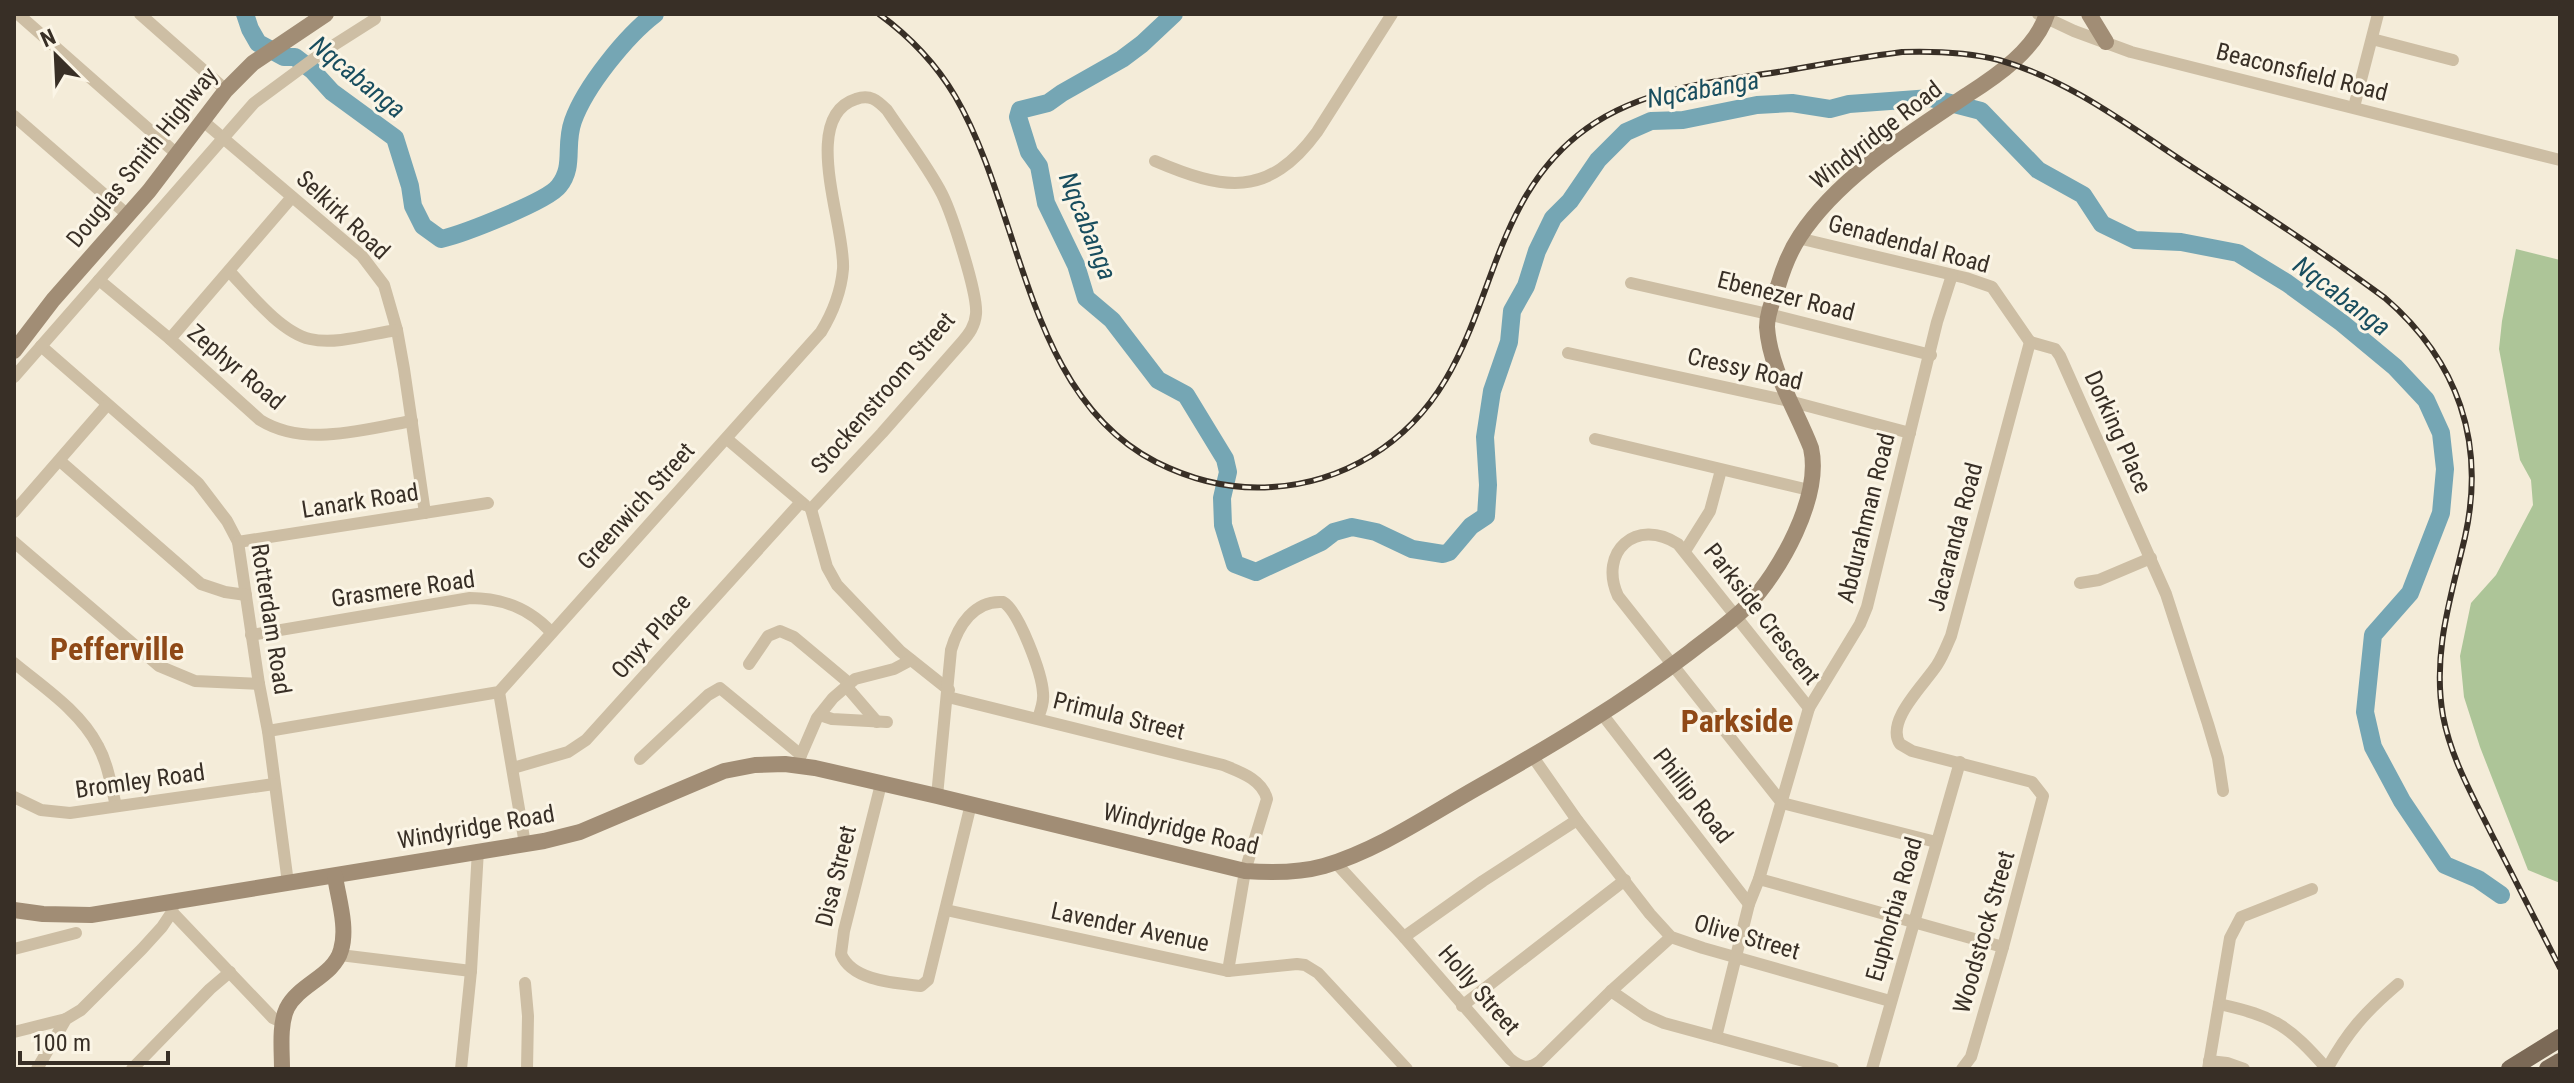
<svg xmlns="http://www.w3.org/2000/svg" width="2574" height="1083" font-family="'Roboto Condensed',sans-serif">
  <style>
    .green { fill: #adc598 }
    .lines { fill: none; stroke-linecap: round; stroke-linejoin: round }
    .river { stroke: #75a6b4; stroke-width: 18 }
    .street { stroke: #cdbea4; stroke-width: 12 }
    .secondary { stroke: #a18d75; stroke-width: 16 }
    .primary { stroke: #7b6956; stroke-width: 18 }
    .rail-casing { stroke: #382f26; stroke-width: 6 }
    .rail { stroke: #fbf5e6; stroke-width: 3; stroke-dasharray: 9; stroke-linecap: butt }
    .labels { text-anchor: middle; stroke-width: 6; stroke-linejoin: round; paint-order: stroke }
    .street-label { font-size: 24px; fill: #382f26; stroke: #fbf5e6 }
    .water-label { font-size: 26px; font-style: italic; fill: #184d5e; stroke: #fbf5e6 }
    .district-label { font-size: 32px; font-weight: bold; fill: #8f4917; stroke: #fbf5e6 }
  </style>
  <rect width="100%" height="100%" fill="#f4ecd9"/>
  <polygon class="green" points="2516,249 2560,260 2560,883 2528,870 2480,747 2464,697 2460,656 2471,603 2496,575 2533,505 2531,480 2520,460 2499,349 2502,321"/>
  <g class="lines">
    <g class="river">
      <path d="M245,14L250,29L258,43L284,57H295L312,70L332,92L395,138L410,186L413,206L423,226L441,239C463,234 548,201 559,186C575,166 564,146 573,121C585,87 626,36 655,14"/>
      <polyline points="1174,14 1142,44 1122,59 1062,93 1048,103 1020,110 1018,117 1029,152 1039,166 1046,203 1076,265 1086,298 1112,320 1158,380 1186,395 1225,459 1228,472 1222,498 1223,525 1235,564 1256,572 1321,542 1334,532 1352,527 1376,532 1412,549 1443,554 1449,552 1471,526 1486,516 1488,485 1485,437 1492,391 1509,342 1512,311 1526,286 1537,251 1553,218 1570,201 1598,160 1626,132 1651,121 1683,120 1757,105 1792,103 1830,109 1849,104 1931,98 1981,111 2038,170 2083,195 2102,224 2135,240 2181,242 2238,253 2287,283 2342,323 2395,367 2426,400 2441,433 2445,469 2441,513 2410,593 2373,635 2365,712 2373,747 2402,801 2445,865 2478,879 2501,895"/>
    </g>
    <g class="street">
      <polyline points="18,14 178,155"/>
      <polyline points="140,14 226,90"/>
      <polyline points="2038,14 2074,31 2131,52 2560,160"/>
      <polyline points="2372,39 2453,60"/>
      <polyline points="2354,107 2378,14"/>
      <polyline points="14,116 129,216"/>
      <polyline points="203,121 362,256 384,285 397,330 404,369 425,513"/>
      <path d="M1155,161C1223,190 1268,199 1317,132L1392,14"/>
      <polyline points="1798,238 1966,278 1992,287 2030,342"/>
      <path d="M229,271C249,292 280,332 310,339C336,345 370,334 397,330"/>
      <path d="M99,280L170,339L260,420C305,448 363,429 412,421"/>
      <polyline points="1631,283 1768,314 1931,355"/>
      <polyline points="170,339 292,197"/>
      <polyline points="2030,342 2055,349 2060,356 2166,594 2208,724 2218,758 2223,791"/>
      <polyline points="41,346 198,483 227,521 238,542 259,684 268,731 288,883"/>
      <polyline points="1568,353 1789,401 1910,433"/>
      <polyline points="14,377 254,103 323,52 375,19"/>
      <polyline points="727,439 805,505"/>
      <polyline points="1595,439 1809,490"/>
      <polyline points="60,461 201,584 225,592 246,595"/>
      <polyline points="811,509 827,567 837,585 900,651 949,690"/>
      <polyline points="14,512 107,405"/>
      <polyline points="14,542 159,666 195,681 259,684"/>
      <polyline points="238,542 488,503"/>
      <polyline points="1685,551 1710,511 1721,470"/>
      <polyline points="2080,583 2099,580 2151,558"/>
      <path d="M251,635L470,598C503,598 529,608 551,632"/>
      <path d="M14,663C43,687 80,711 98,746C108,764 111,786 116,806"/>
      <polyline points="749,664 768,636 780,631 794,637 849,683"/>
      <polyline points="846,686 877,722"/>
      <polyline points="499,692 525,844"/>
      <path d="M948,697L1223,765C1240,772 1262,779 1267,799L1245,871L1228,971"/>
      <path d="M1809,708L1678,544C1636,517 1598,552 1618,596L1782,803L1936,842"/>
      <polyline points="1602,714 1749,904"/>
      <polyline points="820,715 832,719 887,722"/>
      <path d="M268,731L499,692L821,332C832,314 841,292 843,269C846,227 799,117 856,99C870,94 877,100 887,110C905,137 927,165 942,194C952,214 978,294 976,314C975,326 969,334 962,342L882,433L811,509"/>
      <polyline points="1533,757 1577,820 1650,914 1671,937 1703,948 1890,1001"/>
      <polyline points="640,759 708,695 720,688 801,755"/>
      <polyline points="798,762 817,718 833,698 855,679 894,669 911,660"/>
      <polyline points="513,768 568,752 586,740 801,502"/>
      <path d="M881,784L844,931L841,954C852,981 895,983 921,986L928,980L971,804"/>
      <path d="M937,796L951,650C958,626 974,600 1003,602C1019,611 1042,674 1043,693C1044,702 1041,710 1038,718"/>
      <polyline points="14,797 41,810 70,813 274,784"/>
      <path d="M1335,862L1404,937L1510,1059C1521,1068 1528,1070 1540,1061L1611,991L1671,937"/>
      <polyline points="1759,879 2003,947"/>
      <polyline points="173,906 172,912 273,1018 284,1023"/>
      <polyline points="946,910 1228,971 1297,964 1305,965 1318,973 1407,1069"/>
      <polyline points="1404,937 1483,881 1577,820"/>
      <polyline points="14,949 76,933"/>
      <polyline points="340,955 471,971"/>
      <polyline points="525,983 528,1016 527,1069"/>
      <polyline points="1611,991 1646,1015 1664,1023 1833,1069"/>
      <path d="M2219,1004C2275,1016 2289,1026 2327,1069"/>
      <polyline points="1462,1006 1625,880"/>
      <polyline points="14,1032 66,1019"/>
      <polyline points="1716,1037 1749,904 1759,879 1809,708 1860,624 1867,607 1937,322 1952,275"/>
      <polyline points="2209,1061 2227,1063 2244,1069"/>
      <polyline points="37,1069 66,1019 81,1010 142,949 162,927 172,912"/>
      <polyline points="132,1069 210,989 230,972"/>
      <polyline points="461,1069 471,971 478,850"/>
      <polyline points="1872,1069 1960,762"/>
      <path d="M1962,1069L1971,1057L2003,947L2043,796L2032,782L1912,751L1900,744C1885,721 1924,685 1937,665C1943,656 1947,645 1951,636L2030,342"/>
      <polyline points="2208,1069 2230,938 2241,917 2312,889"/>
      <path d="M2327,1069C2348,1031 2365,1012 2398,984"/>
    </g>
    <g class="secondary">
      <polyline points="2089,14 2106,42"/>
      <polyline points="14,351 53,300 149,191 226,90 253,63 326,14"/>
      <path d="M14,910L43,914L91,915L544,841L580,832L724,771L755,765L785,764L815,768L937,796L1245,871C1271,873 1299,873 1324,866C1378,850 1426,817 1475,789C1549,747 1622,704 1690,652C1709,637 1730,623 1747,606C1780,572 1822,497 1811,448C1796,409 1770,370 1767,327C1767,313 1773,300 1778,286C1783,269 1790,251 1800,236C1839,177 1909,134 1967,95C1997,76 2036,49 2047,14"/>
      <path d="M282,1069C282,1050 279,1025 287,1008C299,984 334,976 341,950C348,927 338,898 335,876"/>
    </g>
    <g class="primary">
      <polyline points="2510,1069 2560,1038"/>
      <polyline points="2548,1069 2560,1062"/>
    </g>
    <defs>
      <path id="rail" d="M879,14C909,36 936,64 955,96C1023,212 1025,395 1156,462C1192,480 1231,490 1272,487C1307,485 1341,474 1371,456C1500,377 1469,222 1578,135C1636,88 1713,82 1784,71C1823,64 1862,57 1902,52C1934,51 1967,52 1999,60C2067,79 2125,123 2184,162C2252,206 2320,250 2385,298C2458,361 2486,442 2465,537C2451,597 2432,653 2443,716C2451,758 2472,795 2491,833C2514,878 2537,923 2560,968"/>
    </defs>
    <use href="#rail" class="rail-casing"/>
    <use href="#rail" class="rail"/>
  </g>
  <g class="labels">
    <g class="street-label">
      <text transform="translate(2302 72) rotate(14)" y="8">Beaconsfield Road</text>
      <text transform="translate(1876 135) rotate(-38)" y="8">Windyridge Road</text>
      <text transform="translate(142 157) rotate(-51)" y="8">Douglas Smith Highway</text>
      <text transform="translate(343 215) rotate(43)" y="8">Selkirk Road</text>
      <text transform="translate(1909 244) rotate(15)" y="8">Genadendal Road</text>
      <text transform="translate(1786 296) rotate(14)" y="8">Ebenezer Road</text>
      <text transform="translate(236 367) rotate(40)" y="8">Zephyr Road</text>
      <text transform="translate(1745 369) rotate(13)" y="8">Cressy Road</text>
      <text transform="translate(883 393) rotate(-49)" y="8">Stockenstroom Street</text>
      <text transform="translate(2118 432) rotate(66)" y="8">Dorking Place</text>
      <text transform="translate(360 501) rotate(-9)" y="8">Lanark Road</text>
      <text transform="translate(636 506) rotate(-48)" y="8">Greenwich Street</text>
      <text transform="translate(1866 518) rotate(-76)" y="8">Abdurahman Road</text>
      <text transform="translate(1955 537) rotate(-75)" y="8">Jacaranda Road</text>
      <text transform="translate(403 589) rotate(-8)" y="8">Grasmere Road</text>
      <text transform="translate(1762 614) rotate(52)" y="8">Parkside Crescent</text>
      <text transform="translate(271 619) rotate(81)" y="8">Rotterdam Road</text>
      <text transform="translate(651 636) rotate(-48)" y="8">Onyx Place</text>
      <text transform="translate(1119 716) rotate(14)" y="8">Primula Street</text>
      <text transform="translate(140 781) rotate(-8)" y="8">Bromley Road</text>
      <text transform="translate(1693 796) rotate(52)" y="8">Phillip Road</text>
      <text transform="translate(476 827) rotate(-10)" y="8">Windyridge Road</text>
      <text transform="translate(1181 829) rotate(13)" y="8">Windyridge Road</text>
      <text transform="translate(836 876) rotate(-76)" y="8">Disa Street</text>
      <text transform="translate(1894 909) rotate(-74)" y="8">Euphorbia Road</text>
      <text transform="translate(1130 927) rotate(12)" y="8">Lavender Avenue</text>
      <text transform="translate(1984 932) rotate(-74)" y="8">Woodstock Street</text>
      <text transform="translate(1747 937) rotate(16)" y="8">Olive Street</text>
      <text transform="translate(1479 990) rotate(49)" y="8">Holly Street</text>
    </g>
    <g class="water-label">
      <text transform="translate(358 77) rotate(39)" y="9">Nqcabanga</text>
      <text transform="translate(1703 89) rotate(-10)" y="9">Nqcabanga</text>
      <text transform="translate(1088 226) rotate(68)" y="9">Nqcabanga</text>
      <text transform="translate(2342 296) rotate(37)" y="9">Nqcabanga</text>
    </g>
    <g class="district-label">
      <text x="117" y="660">Pefferville</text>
      <text x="1737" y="732">Parkside</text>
    </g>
  </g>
  <rect width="2574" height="1083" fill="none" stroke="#382f26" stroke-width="32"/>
  <g transform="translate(56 56) rotate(336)" stroke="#fbf5e6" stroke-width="6" paint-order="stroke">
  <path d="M0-6L14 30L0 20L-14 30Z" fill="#382f26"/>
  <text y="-12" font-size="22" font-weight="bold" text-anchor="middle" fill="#382f26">N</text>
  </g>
  <path d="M20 1051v12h148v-12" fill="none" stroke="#382f26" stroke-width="4"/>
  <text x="32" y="1051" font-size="24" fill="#382f26" stroke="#fbf5e6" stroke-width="6" paint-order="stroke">100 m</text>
</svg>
